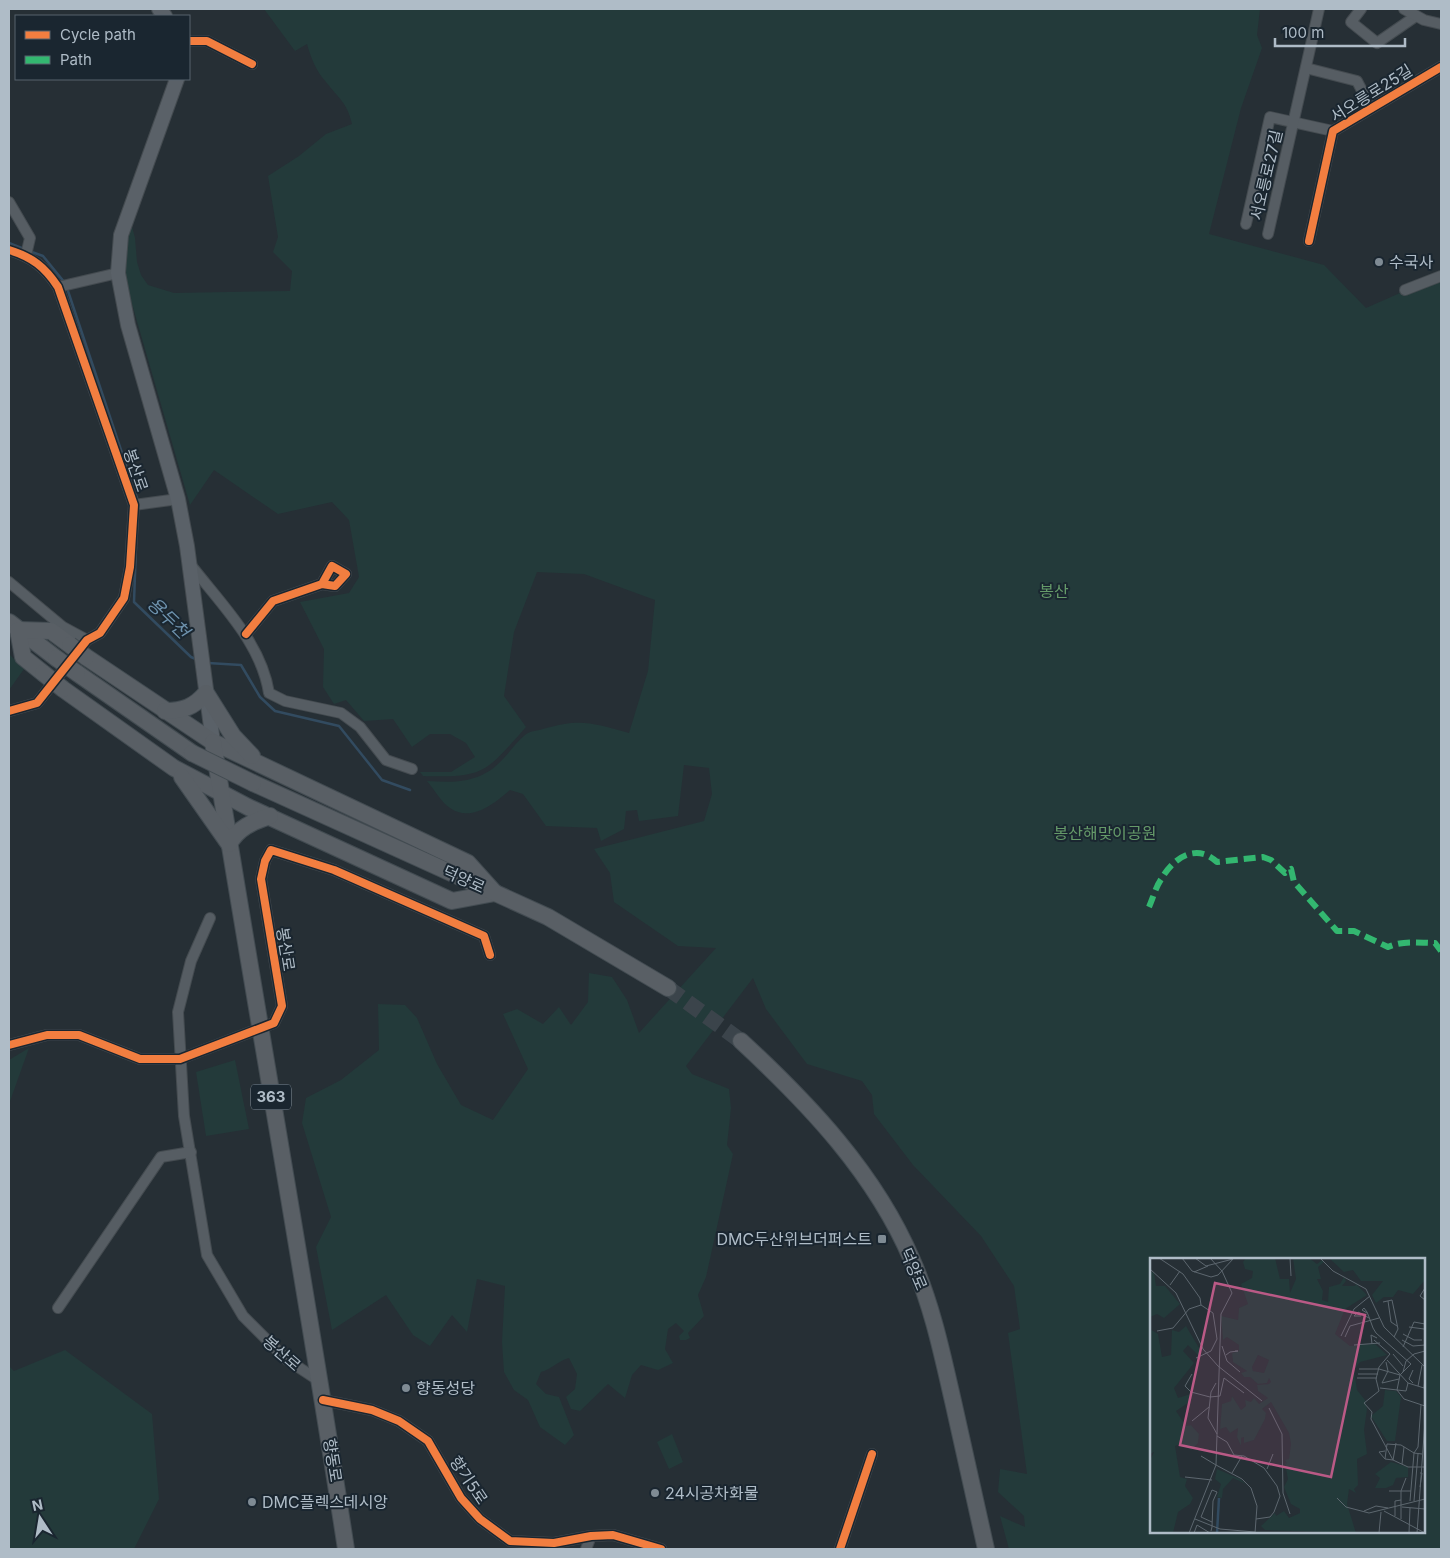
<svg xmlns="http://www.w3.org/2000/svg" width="1450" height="1558" font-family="Inter,'Noto Sans KR',sans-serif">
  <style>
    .green { fill: #233a3a; fill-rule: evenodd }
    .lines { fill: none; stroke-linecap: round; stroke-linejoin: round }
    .stream { stroke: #324b60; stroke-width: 2.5 }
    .primary-tunnel { stroke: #3b444b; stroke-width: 16; stroke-dasharray: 16 8; stroke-linecap: butt }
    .minor-casing { stroke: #444b50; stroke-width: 12 }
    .secondary-casing { stroke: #444b50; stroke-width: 16 }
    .primary-casing { stroke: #434c52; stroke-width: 18 }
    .minor { stroke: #565d63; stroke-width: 10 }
    .secondary { stroke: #5a6168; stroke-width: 14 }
    .primary { stroke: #595f65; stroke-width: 16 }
    .primary-bridge-casing { stroke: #434c52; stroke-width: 18; stroke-linecap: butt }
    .primary-bridge { stroke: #595f65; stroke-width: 16 }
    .quiet { stroke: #33b770; stroke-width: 6; stroke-dasharray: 12 6; stroke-linecap: butt }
    .cycleway-casing { stroke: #1a2630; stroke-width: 11 }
    .cycleway { stroke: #f27e40; stroke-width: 8 }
    .poi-dot { fill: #7f8b94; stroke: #1a2630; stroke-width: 2 }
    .labels { text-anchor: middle; stroke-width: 4; stroke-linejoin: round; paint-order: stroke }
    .shield { fill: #1a2630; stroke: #828f9a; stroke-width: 1 }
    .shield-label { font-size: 15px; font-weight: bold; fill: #afbcc7 }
    .street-label { font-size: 16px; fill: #afbcc7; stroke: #1a2630 }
    .poi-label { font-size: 16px; fill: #afbcc7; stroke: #1a2630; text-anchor: start }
    .park-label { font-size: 16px; fill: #659a69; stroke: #1a2630 }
    .water-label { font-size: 18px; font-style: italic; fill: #6e92ad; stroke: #1a2630 }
    .inset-river { fill: none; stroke: #324b60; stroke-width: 2.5 }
    .inset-road { fill: none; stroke: #5d676f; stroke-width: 1 }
    .view { fill: #ba5a86; fill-opacity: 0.15; stroke: #ba5a86; stroke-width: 2.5 }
    .inset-edge { fill: none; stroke: #afbcc7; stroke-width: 2.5 }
  </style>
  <rect width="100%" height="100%" fill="#262f35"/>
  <g class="green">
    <path d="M264,9H1260L1257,35L1262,48L1241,108L1209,234L1324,265L1366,308L1441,275V1549H1009L1000,1516L1025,1527L1024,1516L998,1492L1000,1469L1027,1474L1008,1333L1020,1329L1014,1286L981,1236L913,1165L874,1114L872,1095L862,1081L807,1064L766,1009L753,978L686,1066L692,1074L729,1089L731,1108L727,1145L733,1154L706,1277L698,1295L704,1316L688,1333L690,1338L686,1340H680L679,1336L684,1331L676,1323L668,1329L665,1349L673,1363L658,1370L641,1365L632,1375L625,1398L608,1384L580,1411L571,1409L566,1397L575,1389L577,1374L569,1358C558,1361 552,1369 541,1372L536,1384L546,1394L559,1397L574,1435L565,1445L540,1427L528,1400L514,1390L504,1372L502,1342L505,1286L477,1279L467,1332L452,1315L430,1346L413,1335L386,1295L332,1330L316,1247L331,1217L302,1123L306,1098L341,1080L379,1050L378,1004L405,1005L417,1018L437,1064L461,1105L493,1120L528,1069L503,1014L517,1009L543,1024L559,1007L571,1025L588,1002L589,973L612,977L627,1000L639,1033L716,948L678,946L614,902L610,873L594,849L704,821L712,794L709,768L684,765L678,816L639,821L637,810L626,811L624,829L601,841L597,828L546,826L523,794L510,790C495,803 471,823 450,808C441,802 434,789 427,781C453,783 479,783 499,763C508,755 515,743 525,735C529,731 537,731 543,729C582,718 591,723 629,733L648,671L655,600L584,574L537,572L514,632L504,696L526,727C486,772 485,778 423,776L420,772H451L475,757L466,743L450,734H430L412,747L393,719L364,721L346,700L334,704L323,687L324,649L300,602L349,593L359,577L349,520L332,502L278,514L214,470L190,505L126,283L123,270L130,219L135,238L137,262L141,275L148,285L174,293L290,291L292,271L273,252L278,237L268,176L299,156L326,134L352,124C347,102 339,99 326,82C316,71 311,58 307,44L295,51ZM1151,1259H1424V1532H1151Z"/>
    <polygon points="9,654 24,669 9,690"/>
    <polygon points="29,1048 9,1104 9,1060"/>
    <polygon points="235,1060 249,1129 206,1136 196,1072"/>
    <polygon points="65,1350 152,1414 159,1499 134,1549 9,1549 9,1366 14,1371"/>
    <polygon points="672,1434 683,1462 669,1469 657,1442"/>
  </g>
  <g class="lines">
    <g class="stream">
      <polyline points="9,243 24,249"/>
      <polyline points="29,251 43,256 65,283"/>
      <polyline points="67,288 138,501"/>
      <polyline points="136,547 134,602 191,657 198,660"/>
      <polyline points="208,663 241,665 260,697 275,711 339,726 382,780 410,790"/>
    </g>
    <polyline class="primary-tunnel" points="668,988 741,1041"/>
    <defs>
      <g id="minor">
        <polyline points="1361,9 1351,22 1377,43 1416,16"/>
        <polyline points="1404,9 1424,20 1441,24"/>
        <polyline points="189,41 207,41 252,64"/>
        <polyline points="1306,68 1357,81 1371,108"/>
        <polyline points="9,202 30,238 26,255"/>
        <polyline points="1246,224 1270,117 1333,131"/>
        <polyline points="1268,234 1319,9"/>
        <polyline points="1309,241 1333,131 1441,67"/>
        <path d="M9,250C32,257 45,267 58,287L134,505L130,567L124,598L100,633L87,640L37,703L9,711"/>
        <polyline points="58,287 118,273"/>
        <polyline points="1405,290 1441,276"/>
        <polyline points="134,505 178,499"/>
        <path d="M190,564C220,603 261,642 269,693L285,701L341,713L360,727L386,760L412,769"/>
        <polyline points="9,582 63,627 87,640"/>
        <polyline points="246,634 273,601 322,584 335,586 346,574 332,566 322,584"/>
        <polyline points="210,918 191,961 178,1012 184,1116 207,1255 243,1316 286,1359 321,1382"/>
        <polyline points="9,1045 47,1035 79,1035 140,1059 180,1059 274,1023 282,1006 261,879 265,861 271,850 334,870 484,936 490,955"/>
        <polyline points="58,1308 161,1157 191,1152"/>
        <polyline points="323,1400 372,1410 399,1421 428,1441 461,1498 480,1519 510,1541 554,1543 591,1536 613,1535 661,1549"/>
        <polyline points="586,1549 591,1536"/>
        <polyline points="840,1549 872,1454"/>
      </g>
      <g id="secondary">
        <polyline points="159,9 165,16"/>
        <polyline points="177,79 121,235 118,273 128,325 178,499 187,546 213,742"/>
      </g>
      <g id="primary">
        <polyline points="9,622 56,658"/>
        <polyline points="86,657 213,742 468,863 495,893"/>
        <polyline points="43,673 23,657 18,630 51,631 70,645"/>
        <polyline points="77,673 192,753"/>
        <polyline points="63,689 174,768 248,807 452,901 495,893"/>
        <path d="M165,711C183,711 194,707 206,693L233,736L252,756"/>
        <path d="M213,742C256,1011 305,1280 346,1549"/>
        <path d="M182,777L229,844C238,828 252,822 270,816"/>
        <polyline points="253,783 548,917 668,988"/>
        <path d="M741,1041C809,1104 875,1173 912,1260C932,1305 942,1353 953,1401C964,1451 975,1500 986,1549"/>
      </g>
    </defs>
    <use href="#minor" class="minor-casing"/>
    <use href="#secondary" class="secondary-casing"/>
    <use href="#primary" class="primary-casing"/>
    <use href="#minor" class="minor"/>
    <use href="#secondary" class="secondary"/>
    <use href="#primary" class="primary"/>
    <defs>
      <g id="primary-bridge">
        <polyline points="70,645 86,657"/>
        <polyline points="56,658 77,673"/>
        <polyline points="43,673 63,689"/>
        <polyline points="192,753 253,783"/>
      </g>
    </defs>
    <use href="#primary-bridge" class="primary-bridge-casing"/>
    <use href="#primary-bridge" class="primary-bridge"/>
    <path class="quiet" d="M1149,907C1153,898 1156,886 1162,878C1174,857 1197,843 1217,862L1263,857L1271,860L1285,873L1291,869L1294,882L1337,931H1354L1388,947C1404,940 1418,943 1435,943L1441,951"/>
    <defs>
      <g id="cycleway">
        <polyline points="189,41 207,41 252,64"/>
        <polyline points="1309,241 1333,131 1441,67"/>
        <path d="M9,250C32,257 45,267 58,287L134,505L130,567L124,598L100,633L87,640L37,703L9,711"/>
        <polyline points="246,634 273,601 322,584 335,586 346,574 332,566 322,584"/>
        <polyline points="9,1045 47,1035 79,1035 140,1059 180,1059 274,1023 282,1006 261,879 265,861 271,850 334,870 484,936 490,955"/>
        <polyline points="323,1400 372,1410 399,1421 428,1441 461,1498 480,1519 510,1541 554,1543 591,1536 613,1535 661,1549"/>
        <polyline points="840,1549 872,1454"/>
      </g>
    </defs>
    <use href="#cycleway" class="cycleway-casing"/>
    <use href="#cycleway" class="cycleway"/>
  </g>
  <g class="poi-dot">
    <circle cx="1379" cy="262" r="5"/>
    <rect x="877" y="1234" width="10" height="10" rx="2.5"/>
    <circle cx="406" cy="1388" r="5"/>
    <circle cx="655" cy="1493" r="5"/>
    <circle cx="252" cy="1502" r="5"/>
  </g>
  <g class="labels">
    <rect class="shield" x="251" y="1084.5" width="40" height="25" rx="4"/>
    <g class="shield-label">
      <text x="271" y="1102">363</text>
    </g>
    <g class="street-label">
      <text transform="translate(1371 93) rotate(-32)" y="6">서오릉로25길</text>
      <text transform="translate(1266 175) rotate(-77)" y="6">서오릉로27길</text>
      <text transform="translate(136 470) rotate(71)" y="6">봉산로</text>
      <text transform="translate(464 879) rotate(24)" y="6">덕양로</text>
      <text transform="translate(286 949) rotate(81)" y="6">봉산로</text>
      <text transform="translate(914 1269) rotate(67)" y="6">덕양로</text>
      <text transform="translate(282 1353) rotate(41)" y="6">봉산로</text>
      <text transform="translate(333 1460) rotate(81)" y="6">향동로</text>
      <text transform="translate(469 1480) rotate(56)" y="6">향기5로</text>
    </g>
    <g class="poi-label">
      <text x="1389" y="268">수국사</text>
      <text x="872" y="1245" text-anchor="end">DMC두산위브더퍼스트</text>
      <text x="416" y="1394">향동성당</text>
      <text x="665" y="1499">24시공차화물</text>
      <text x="262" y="1508">DMC플렉스데시앙</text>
    </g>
    <g class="park-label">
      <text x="1054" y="597">봉산</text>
      <text x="1105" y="839">봉산해맞이공원</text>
    </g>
    <g class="water-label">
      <text transform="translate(168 618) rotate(44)" y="6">용두천</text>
    </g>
  </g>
  <g transform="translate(1150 1258)">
    <rect width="275" height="275" fill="#262f35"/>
    <path d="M96,0H125L130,21H139L140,35L146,21L143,0H159L167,6L172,2L174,4L168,9L171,21H167L173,33L172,42L178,44L179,29L190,26L194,19L196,23L192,28H205L206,26L217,37L195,51L185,76L200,88L225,86L237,97L210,104L204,112L207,132L215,142L217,151L214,172L217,196L207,201L208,227L204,231L206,235L199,231L197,246L206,275L115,272L111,268L125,255L126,258L134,253L139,260L150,255V251L141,246L134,229L138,221L135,205L137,206L135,202L139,201L141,186L139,175L121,144L112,151L116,155L115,161L104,182L94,185V179L91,180V188L87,179L88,170L80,175L76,169L70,171L72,146L81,143L82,138L91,152L96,148L95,142L101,144L104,140L109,146L118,140L108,133L107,127L119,126L121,124L119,120L117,125L108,126L100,119H94L91,115L97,113L83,104L82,95L89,93V87L77,79L73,82L71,58L88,62L89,50L98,46L91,26L102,20L103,13L95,11L93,4ZM108,97L119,102L114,115L103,113L102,109ZM179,0H275V22L263,36L248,32L243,39H234L226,45L222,37L233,23H211L203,12L194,14ZM0,13L4,15L6,28H15L30,46L14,60L7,56L0,59ZM36,68L52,95L49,98L38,87L33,93L44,105L24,130L28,140L44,135L38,145L26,153L36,168L41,167L49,176L48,185L42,192L30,186L25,188L30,219L37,221L35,228L43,240L40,246L28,254L23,275H0V202L4,194L0,196V71L8,76L12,99L21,97L22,72L29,74ZM235,132L246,133L251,139L245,183H237L221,158L233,148ZM241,204L258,209V219L246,220L243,227L236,230H225L230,220L225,216ZM67,211L90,221L96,226L83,220L73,231L72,240L67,239L71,226L65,221Z" fill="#233a3a" fill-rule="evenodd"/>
    <path class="inset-river" d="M67,275L69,240"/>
    <path class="inset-road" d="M9,0L33,16L50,40L51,47M32,0L42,13L61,19L68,17L84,0M45,0L56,8L83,1M140,0L141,18M170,0L183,13L216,31L234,69L275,109M0,11L26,35L53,91L68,108L112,143M44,14L58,8M20,27L30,13M275,30L270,38L275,42M238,43L241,64L247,68M233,44L242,42L248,71L244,79M217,55L212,52L214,50L217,54L219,59L223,70L226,75L261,106M211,58H204L208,54L219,60M259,69L274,71M7,73L23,70L39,51L51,47M253,76L264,82H272M191,78L204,51L220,38M195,79L200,68L229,60M224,82L240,96L229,109L226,121L229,133L214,145L222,154L221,161L243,202L258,209H275M252,82L263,88L275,87M222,86L221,77L227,80M204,87L230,85M72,88L77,103L90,114M253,89L264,64L275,66V70M243,96L253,108M76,97L80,94L88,93H85M46,100L61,93L67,81L63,55L51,47M236,104L238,113L232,125L249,121M209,111H229L250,117M253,114L256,103L264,96L275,93M42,116L35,128L41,134L60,139L70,138L74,120L94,135M208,116H228M207,120H227M66,125L61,134L58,160L67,176M258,125L274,130L275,120M263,125L259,121L263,112M268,128L272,107M230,130L256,133L258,125L237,102M247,132L254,141L275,148M247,132L250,117L261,106M271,147L268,189L264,195L272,196M119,150L132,176L133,235L140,256M42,163L59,149M67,178L77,184L84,197L94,198L114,210L127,228L130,238L124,254L120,259L106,261M51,198L66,207M235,201L237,186L251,187L264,195M235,201L243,202L246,185M235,201L229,194L235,193M252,206L254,189M66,207L92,221L101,230L107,248L105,275M117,211L123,196M82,215L92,198M270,215H272L270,229M35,219L62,222M239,233H261M187,240L196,249L219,255L275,241M260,243L264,195M264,243L268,196M252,249L275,251M214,253L226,248L238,250M234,253L275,275M245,258V243L251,242M45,261L70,271L105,274M251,261V233L256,220M61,273L62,269L63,243L67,234L62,232L51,259L62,264M39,275L66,207L71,56L82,35L72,13L60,0M44,275L47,267L60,275M229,275L231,254M259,275L260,250M267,275L275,163"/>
    <path class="view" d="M65,25L215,57L181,219L30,187Z"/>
    <rect width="275" height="275" class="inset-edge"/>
  </g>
  <rect width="1450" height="1558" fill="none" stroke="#afbcc7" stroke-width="20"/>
  <rect x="15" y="15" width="175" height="65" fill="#1a2630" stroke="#56626c"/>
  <rect x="25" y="31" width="25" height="8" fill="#f27e40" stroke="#56626c"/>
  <text x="60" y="40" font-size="15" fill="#afbcc7">Cycle path</text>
  <rect x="25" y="56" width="25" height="8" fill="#33b770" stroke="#56626c"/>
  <text x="60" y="65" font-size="15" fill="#afbcc7">Path</text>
  <g transform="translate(40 1518) rotate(348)" stroke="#1a2630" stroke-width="4" paint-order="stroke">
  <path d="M0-4L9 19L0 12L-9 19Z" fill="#afbcc7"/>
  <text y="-8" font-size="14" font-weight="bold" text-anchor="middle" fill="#afbcc7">N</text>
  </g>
  <path d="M1275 38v8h130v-8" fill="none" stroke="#afbcc7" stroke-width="2.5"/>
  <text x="1282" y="38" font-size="15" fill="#afbcc7" stroke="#1a2630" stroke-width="4" paint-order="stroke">100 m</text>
</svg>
